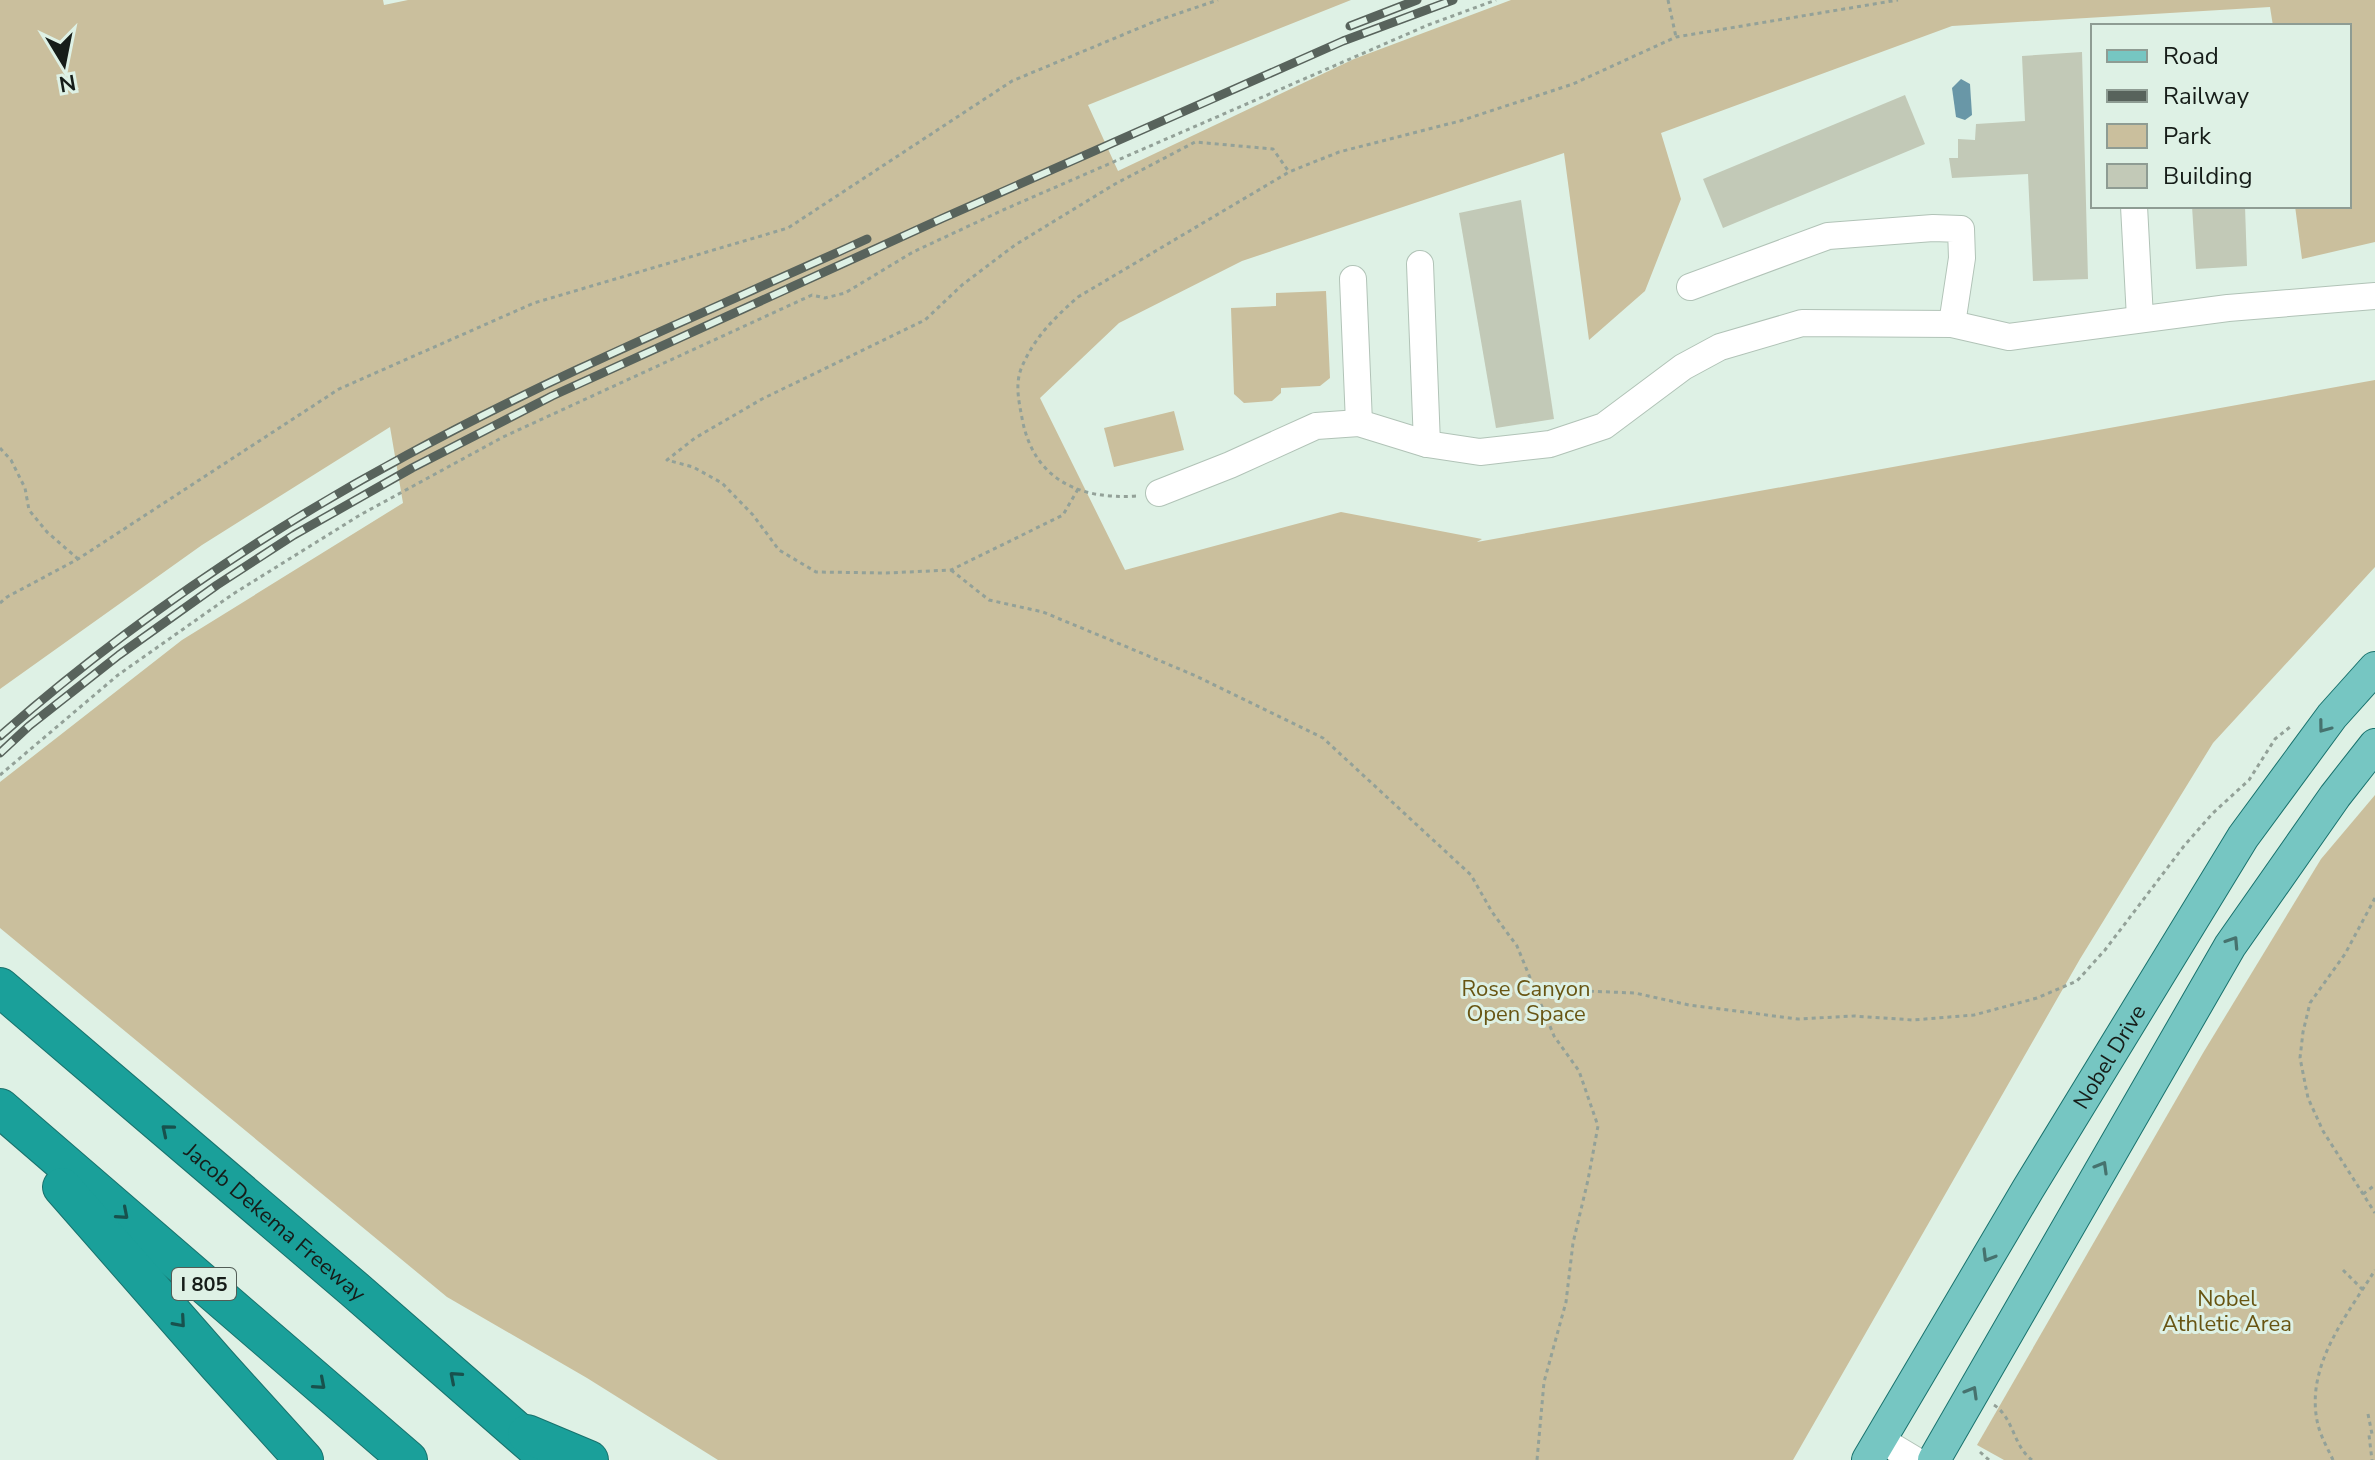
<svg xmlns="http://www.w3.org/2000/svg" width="2375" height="1460" font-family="'Nunito Sans',sans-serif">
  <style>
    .green { fill: #cabf9d }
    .water { fill: #6997a7 }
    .building { fill: #c2c9b7 }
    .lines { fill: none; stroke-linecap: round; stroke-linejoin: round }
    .minor-casing { stroke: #b1c3b7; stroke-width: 28 }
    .major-casing { stroke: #19726d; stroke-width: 34 }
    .highway-casing { stroke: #19726d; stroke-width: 40 }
    .path { stroke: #93a198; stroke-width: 3; stroke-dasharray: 4 4; stroke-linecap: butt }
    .minor { stroke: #fff; stroke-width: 26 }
    .major { stroke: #76c6c2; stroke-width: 32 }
    .highway { stroke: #1aa09a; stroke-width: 38 }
    .rail-casing { stroke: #58635c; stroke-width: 9 }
    .rail { stroke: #def1e5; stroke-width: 6; stroke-dasharray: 18; stroke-linecap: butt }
    .oneway { stroke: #46726e }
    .oneway2 { stroke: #18514d }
    .labels { text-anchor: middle; stroke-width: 6; stroke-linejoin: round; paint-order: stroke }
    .shield { fill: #def1e5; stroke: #525d56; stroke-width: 2 }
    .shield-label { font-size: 20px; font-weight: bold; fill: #161d19 }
    .park-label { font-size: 22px; fill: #685513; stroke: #def1e5 }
    .street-label { font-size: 22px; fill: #161d19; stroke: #def1e5 }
  </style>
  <rect width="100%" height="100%" fill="#def1e5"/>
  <g class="green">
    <polygon points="0,0 383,0 384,5 408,0 1351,0 1088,105 1118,171 1354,59 1511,0 2375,0 2375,242 2302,259 2295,206 2349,206 2349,26 2273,26 2270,7 1952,26 1661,133 1681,199 1645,291 1589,340 1564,153 1242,261 1119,323 1040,398 1125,570 1341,512 1482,539 1477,542 2375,380 2375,567 2213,743 2080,959 1793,1460 718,1460 587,1378 447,1297 0,928 0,782 182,640 403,503 390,427 202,545 0,689"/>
    <polygon points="1326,291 1330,378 1320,386 1281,388 1281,393 1272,401 1244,403 1234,394 1231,308 1276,306 1276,293"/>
    <polygon points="1174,411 1184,450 1114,467 1104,428"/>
    <polygon points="2375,795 2375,1460 2004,1460 1977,1445 2203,1053 2321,859"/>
  </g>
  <polygon class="water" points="1961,79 1970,84 1972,115 1965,120 1956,117 1952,88"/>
  <g class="building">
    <polygon points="2082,52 2088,279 2033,281 2028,174 1952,178 1949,158 1958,158 1958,139 1975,140 1976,124 2025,121 2022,56"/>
    <polygon points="1905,95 1925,144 1723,228 1703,179"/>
    <polygon points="1521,200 1554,419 1496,428 1459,213"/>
    <polygon points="2192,206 2245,206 2247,266 2196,269"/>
  </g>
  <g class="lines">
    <defs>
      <g id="minor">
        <polyline points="2134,206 2140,318"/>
        <polyline points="1420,264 1427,444"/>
        <polyline points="1353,279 1359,423"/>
        <polyline points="1690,287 1828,236 1933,228 1961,229 1962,258 1952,324"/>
        <polyline points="1159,493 1230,465 1316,426 1359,423 1427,444 1480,452 1550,444 1604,426 1683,367 1720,347 1802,323 1952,324 2009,337 2228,308 2375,296"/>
        <polyline points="1880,1439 1915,1460"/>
      </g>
      <g id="major">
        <path id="s1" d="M1868,1460L2028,1189L2243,837L2332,716L2375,668"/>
        <polyline points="1934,1460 2230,946 2335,796 2375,745"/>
      </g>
      <g id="highway">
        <path id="s2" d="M0,987L354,1289L550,1460"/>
        <polyline points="0,1108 408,1460"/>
        <polyline points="62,1187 218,1365 304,1460"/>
        <polyline points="527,1434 589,1460"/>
      </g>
    </defs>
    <use href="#minor" class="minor-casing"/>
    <use href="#major" class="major-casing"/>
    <use href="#highway" class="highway-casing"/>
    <g class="path">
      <polyline points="1668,0 1676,37"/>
      <polyline points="0,448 11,460 25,488 29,510 47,532 78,559"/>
      <polyline points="1078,489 1063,515 951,570 886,573 816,572 779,550 753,515 722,483 693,467 667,460 695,438 762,399 925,320 962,285 1015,245 1115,184 1195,142 1273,149 1289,172"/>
      <path d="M1136,496C1077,500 1033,478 1022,418C1019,402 1015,385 1021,369C1033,339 1054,318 1078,297L1289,172L1339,152L1460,121L1573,84L1676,37L1898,0"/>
      <polyline points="951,570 989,600 1043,612 1108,639 1196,676 1323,738 1471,875 1492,912 1517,946 1554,1036 1579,1071 1598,1126 1588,1180 1573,1243 1566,1302 1544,1382 1537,1460"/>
      <polyline points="0,603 7,597 78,559 339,389 534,303 788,228 1012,81 1156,21 1218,0"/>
      <polyline points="0,775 118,675 233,594 360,515 503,437 812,295 825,298 845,293 913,252 1003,210 1428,25 1496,0"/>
      <polyline points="2375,898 2345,954 2310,1003 2303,1032 2300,1058 2308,1098 2323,1131 2375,1213"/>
      <polyline points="1534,989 1635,993 1689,1005 1798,1019 1854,1016 1913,1020 1974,1015 2037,998 2077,981 2105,950 2184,846 2213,813 2249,780 2275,739 2290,727"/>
      <polyline points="2363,1194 2375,1185"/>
      <polyline points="2343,1270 2363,1290"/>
      <path d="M1994,1405C2014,1418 2013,1446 2032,1460"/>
      <polyline points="2368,1414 2372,1434 2369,1435 2372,1460"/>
      <polyline points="1980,1452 1989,1460"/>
      <path d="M2333,1460C2328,1449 2321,1437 2318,1425C2304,1367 2346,1317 2375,1270"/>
    </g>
    <use href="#minor" class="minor"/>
    <use href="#major" class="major"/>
    <use href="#highway" class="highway"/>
    <defs>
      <g id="rail">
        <polyline points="1350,26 1417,0"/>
        <path d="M0,736C125,626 262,533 407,455C556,374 713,309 867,239"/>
        <polyline points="0,753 29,726 119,655 217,585 294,535 412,468 552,396 943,218 1343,41 1453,0"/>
      </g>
    </defs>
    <use href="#rail" class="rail-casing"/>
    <use href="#rail" class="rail"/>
  </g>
  <defs><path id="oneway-chevron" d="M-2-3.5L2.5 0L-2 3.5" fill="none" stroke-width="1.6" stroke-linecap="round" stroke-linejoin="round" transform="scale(2)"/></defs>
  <g class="oneway">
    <use href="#oneway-chevron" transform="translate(2324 727) rotate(127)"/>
    <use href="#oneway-chevron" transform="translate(2233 942) rotate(-57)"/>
    <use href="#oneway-chevron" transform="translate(2102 1167) rotate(-60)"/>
    <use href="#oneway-chevron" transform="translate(1988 1256) rotate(121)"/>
    <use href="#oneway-chevron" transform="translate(1972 1392) rotate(-60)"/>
  </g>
  <g class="oneway2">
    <use href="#oneway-chevron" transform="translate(167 1130) rotate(-140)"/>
    <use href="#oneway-chevron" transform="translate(123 1214) rotate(41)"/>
    <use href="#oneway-chevron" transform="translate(180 1322) rotate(49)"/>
    <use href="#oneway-chevron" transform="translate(455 1377) rotate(-139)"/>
    <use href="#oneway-chevron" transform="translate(320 1384) rotate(41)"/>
  </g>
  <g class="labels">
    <rect class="shield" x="172" y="1268" width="64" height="32" rx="6"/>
    <g class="shield-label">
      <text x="204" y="1291">I 805</text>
    </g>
    <g class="park-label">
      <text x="1526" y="996">Rose Canyon<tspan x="1526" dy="25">Open Space</tspan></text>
      <text x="2227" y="1306">Nobel<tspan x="2227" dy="25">Athletic Area</tspan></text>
    </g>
    <g class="street-label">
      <text dy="8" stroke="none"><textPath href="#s1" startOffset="470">Nobel Drive</textPath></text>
      <text dy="8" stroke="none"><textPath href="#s2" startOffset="362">Jacob Dekema Freeway</textPath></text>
    </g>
  </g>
  <rect x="2091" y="24" width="260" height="184" fill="#def1e5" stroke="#8e9c93" stroke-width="2"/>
  <rect x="2107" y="50" width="40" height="12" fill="#76c6c2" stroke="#8e9c93" stroke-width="2"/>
  <text x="2163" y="64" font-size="24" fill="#161d19">Road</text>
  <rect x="2107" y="90" width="40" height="12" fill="#58635c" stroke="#8e9c93" stroke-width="2"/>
  <text x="2163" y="104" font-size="24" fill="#161d19">Railway</text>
  <rect x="2107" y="124" width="40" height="24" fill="#cabf9d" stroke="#8e9c93" stroke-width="2"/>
  <text x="2163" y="144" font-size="24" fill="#161d19">Park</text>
  <rect x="2107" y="164" width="40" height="24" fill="#c2c9b7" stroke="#8e9c93" stroke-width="2"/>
  <text x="2163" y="184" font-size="24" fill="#161d19">Building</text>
  <g transform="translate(64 64) rotate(170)" stroke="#def1e5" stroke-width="6" paint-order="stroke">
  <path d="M0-6L14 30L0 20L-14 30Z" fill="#161d19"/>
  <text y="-12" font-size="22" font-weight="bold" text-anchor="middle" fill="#161d19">N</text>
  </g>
</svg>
